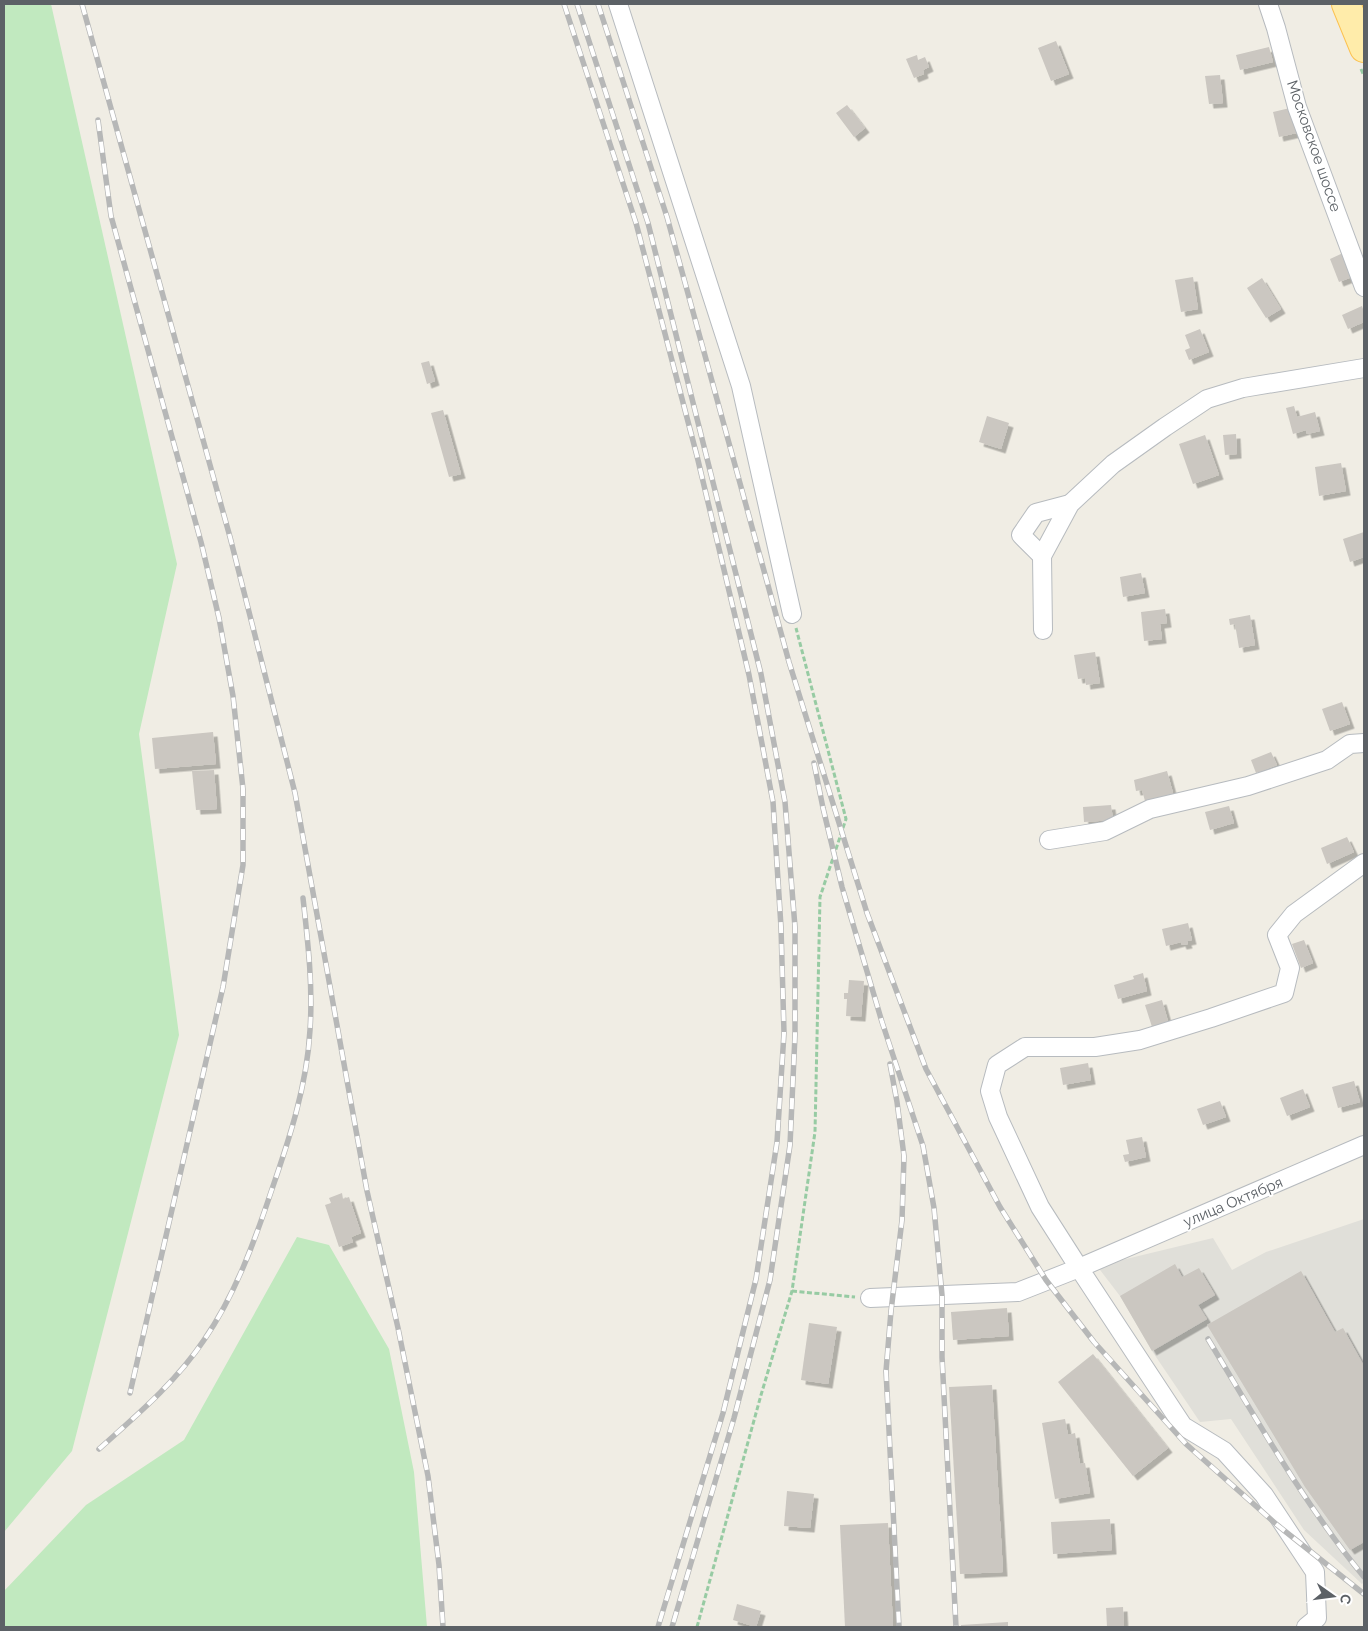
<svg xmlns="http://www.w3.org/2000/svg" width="1368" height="1631" font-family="Raleway,sans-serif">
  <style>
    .industrial { fill: #e0dfd9 }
    .green { fill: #c1e9bf }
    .building { fill: #cbc7c1; filter: url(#shadow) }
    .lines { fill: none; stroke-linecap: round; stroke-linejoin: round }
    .minor-casing { stroke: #b7bbbf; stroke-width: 20 }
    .primary-casing { stroke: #fcc251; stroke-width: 30 }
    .path { stroke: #97cba3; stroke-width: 3; stroke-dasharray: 5 2.5; stroke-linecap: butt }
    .minor { stroke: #fff; stroke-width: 18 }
    .primary { stroke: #ffecaa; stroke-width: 28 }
    .rail-casing { stroke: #b6b7b7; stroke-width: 5.5 }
    .rail { stroke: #fff; stroke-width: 4; stroke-dasharray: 11; stroke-linecap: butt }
    .labels { text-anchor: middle; stroke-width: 4; stroke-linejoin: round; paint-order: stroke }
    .street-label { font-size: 15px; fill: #5c6166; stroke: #fff }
  </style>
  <defs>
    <filter id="shadow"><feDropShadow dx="4.5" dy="4.5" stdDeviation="0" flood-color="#0004"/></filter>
  </defs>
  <rect width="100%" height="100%" fill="#f0ede4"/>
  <polygon class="industrial" points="1364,1219 1364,1582 1362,1584 1304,1530 1231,1419 1200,1422 1152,1351 1120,1296 1097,1266 1213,1238 1232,1270 1266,1252"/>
  <g class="green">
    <polygon points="4,4 51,4 177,564 139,734 179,1035 72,1451 4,1532"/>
    <polygon points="297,1237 329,1245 389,1349 414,1472 427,1627 4,1627 4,1591 86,1505 184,1440"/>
  </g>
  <g class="building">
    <polygon points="1056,41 1069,74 1051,81 1038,48"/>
    <polygon points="1269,47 1273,62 1240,70 1236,55"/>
    <polygon points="917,55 918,60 925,57 929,67 923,70 924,74 914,78 906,59"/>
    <polygon points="1220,75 1223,103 1209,104 1205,76"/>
    <polygon points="847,105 865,128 854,137 836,113"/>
    <polygon points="1290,108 1301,132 1279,137 1273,112"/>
    <polygon points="1343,253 1352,277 1339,282 1330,259"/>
    <polygon points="1193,277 1198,309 1181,312 1175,280"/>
    <polygon points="1262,278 1281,309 1266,318 1247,288"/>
    <polygon points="1362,306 1364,312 1364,322 1348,329 1342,315"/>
    <polygon points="1200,329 1209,352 1189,360 1185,350 1190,348 1185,335"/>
    <polygon points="429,361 435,381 427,384 421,363"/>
    <polygon points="1294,406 1297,417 1315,412 1320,431 1307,434 1306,430 1293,434 1286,408"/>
    <polygon points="443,410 461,474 449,477 431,413"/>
    <polygon points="987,416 1009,423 1001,449 979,442"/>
    <polygon points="1236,434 1237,454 1225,455 1223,435"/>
    <polygon points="1205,435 1219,475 1193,484 1179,444"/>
    <polygon points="1341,463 1346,491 1319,496 1315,467"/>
    <polygon points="1364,532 1364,557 1350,562 1343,539"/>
    <polygon points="1141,573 1145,593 1123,597 1120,577"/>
    <polygon points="1165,609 1167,623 1160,624 1162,639 1144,641 1141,612"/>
    <polygon points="1250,615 1255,645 1239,648 1235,624 1230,625 1229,619"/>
    <polygon points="1095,652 1100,683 1086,685 1085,678 1078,679 1074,655"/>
    <polygon points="1342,702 1350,724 1330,731 1322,709"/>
    <polygon points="213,732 216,764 155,769 152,738"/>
    <polygon points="1271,752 1277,765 1256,773 1251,760"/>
    <polygon points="214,770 217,809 196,810 192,771"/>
    <polygon points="1167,771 1173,793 1145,801 1142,790 1136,791 1134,780"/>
    <polygon points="1111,805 1113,820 1084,822 1083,807"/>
    <polygon points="1229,806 1234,823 1210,830 1205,812"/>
    <polygon points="1347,837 1354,852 1327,864 1321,848"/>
    <polygon points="1188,923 1192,940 1187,941 1188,944 1182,945 1181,942 1166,946 1162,929"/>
    <polygon points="1304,940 1313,963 1301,968 1292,944"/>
    <polygon points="1143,973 1147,991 1118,999 1114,985 1134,979 1133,976"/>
    <polygon points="849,980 864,981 861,1017 846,1016 847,999 844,999 844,993 848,993"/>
    <polygon points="1162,1000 1169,1025 1153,1030 1145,1005"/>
    <polygon points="1088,1063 1091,1080 1063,1085 1060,1068"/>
    <polygon points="1354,1081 1360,1102 1338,1108 1332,1087"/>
    <polygon points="1303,1089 1310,1107 1287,1116 1280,1098"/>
    <polygon points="1220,1101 1226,1117 1203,1125 1197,1109"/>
    <polygon points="1142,1137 1146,1157 1125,1162 1123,1155 1129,1154 1126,1140"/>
    <polygon points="342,1193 343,1199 349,1197 361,1233 351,1237 353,1242 339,1247 325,1205 331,1203 329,1198"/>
    <polygon points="1175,1264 1182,1277 1199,1268 1215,1295 1198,1305 1207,1319 1152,1351 1120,1296"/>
    <polygon points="1301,1271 1335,1332 1343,1328 1364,1366 1364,1542 1350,1550 1305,1487 1207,1325"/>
    <polygon points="1007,1308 1009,1336 953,1340 951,1312"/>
    <polygon points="809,1323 837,1327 828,1384 801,1380"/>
    <polygon points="1093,1354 1168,1448 1133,1476 1058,1382"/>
    <polygon points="992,1385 1003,1572 960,1574 949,1387"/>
    <polygon points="1065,1419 1068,1435 1075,1433 1080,1464 1085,1463 1090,1493 1055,1499 1042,1423"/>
    <polygon points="787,1491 814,1494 810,1528 784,1526"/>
    <polygon points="1110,1519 1112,1550 1053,1554 1051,1522"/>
    <polygon points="888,1523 893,1627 845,1627 840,1525"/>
    <polygon points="737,1604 761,1611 756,1627 733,1620"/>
    <polygon points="1123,1607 1124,1627 1107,1627 1106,1608"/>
    <polygon points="1008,1622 1008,1627 961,1627 961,1625"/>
  </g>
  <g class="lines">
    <defs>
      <g id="minor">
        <polyline points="618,4 741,386 792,614"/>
        <polyline points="1268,4 1276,28 1297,107 1364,287"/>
        <polyline points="1042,556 1021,535 1036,513 1070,504"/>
        <polyline points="1043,630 1042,556 1070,504 1113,464 1165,427 1207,399 1243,388 1364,368"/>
        <polyline points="1049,840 1105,831 1150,809 1248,786 1327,760 1350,744 1364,743"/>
        <polyline points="870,1298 1018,1292 1079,1268 1040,1207 998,1117 990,1091 997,1065 1025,1047 1095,1047 1140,1040 1211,1018 1284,993 1290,968 1277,935 1294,914 1364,863"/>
        <polyline points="1306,1627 1317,1618 1315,1572 1264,1495 1224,1451 1183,1426 1079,1268 1364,1145"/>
      </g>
      <polyline id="primary" points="1346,4 1364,48"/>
    </defs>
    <use href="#minor" class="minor-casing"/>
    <use href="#primary" class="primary-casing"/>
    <g class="path">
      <polyline points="1361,69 1364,76"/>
      <polyline points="792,1291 855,1297"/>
      <polyline points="697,1627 761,1395 792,1291 815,1132 820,897 846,819 796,628"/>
    </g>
    <use href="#minor" class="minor"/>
    <use href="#primary" class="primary"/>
    <defs>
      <g id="rail">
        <polyline points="82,4 230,537 295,793 367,1191 398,1328 428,1476 439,1565 443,1627"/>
        <polyline points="564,4 636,223 697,456 749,675 773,802 781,927 784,1033 777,1142 756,1279 723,1413 658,1627"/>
        <polyline points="577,4 648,223 761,674 785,802 795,927 795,1035 790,1145 770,1280 734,1418 672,1627"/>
        <polyline points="598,4 667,217 789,662 867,913 926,1069 1000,1207 1046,1280 1094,1342 1186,1444 1276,1524 1364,1594"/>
        <polyline points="98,120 111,216 201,542 219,618 233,696 243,789 243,865 223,987 130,1393"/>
        <polyline points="814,763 823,808 842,887 882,1022 923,1146 934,1208 942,1295 942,1357 956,1627"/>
        <polyline points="890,1064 897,1102 904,1156 902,1220 891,1311 886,1371 899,1627"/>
        <path d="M1208,1339C1257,1420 1304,1504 1364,1577"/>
        <path d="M99,1449C137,1415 176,1382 204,1340C235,1295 254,1243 271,1192C289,1140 307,1086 310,1030C313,986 308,943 303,898"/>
      </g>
    </defs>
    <use href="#rail" class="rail-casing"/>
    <use href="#rail" class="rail"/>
  </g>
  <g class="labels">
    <g class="street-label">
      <text transform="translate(1314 146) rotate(71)" y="5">Московское шоссе</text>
      <text transform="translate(1233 1202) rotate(-23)" y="5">улица Октября</text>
    </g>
  </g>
  <rect width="1368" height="1631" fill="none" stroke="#5c6166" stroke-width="10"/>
  <g transform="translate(1333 1596) rotate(104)" stroke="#ffffff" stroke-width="4" paint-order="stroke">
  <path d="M0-4L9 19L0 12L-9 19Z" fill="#5c6166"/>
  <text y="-8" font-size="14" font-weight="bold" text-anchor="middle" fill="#5c6166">С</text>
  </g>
</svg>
